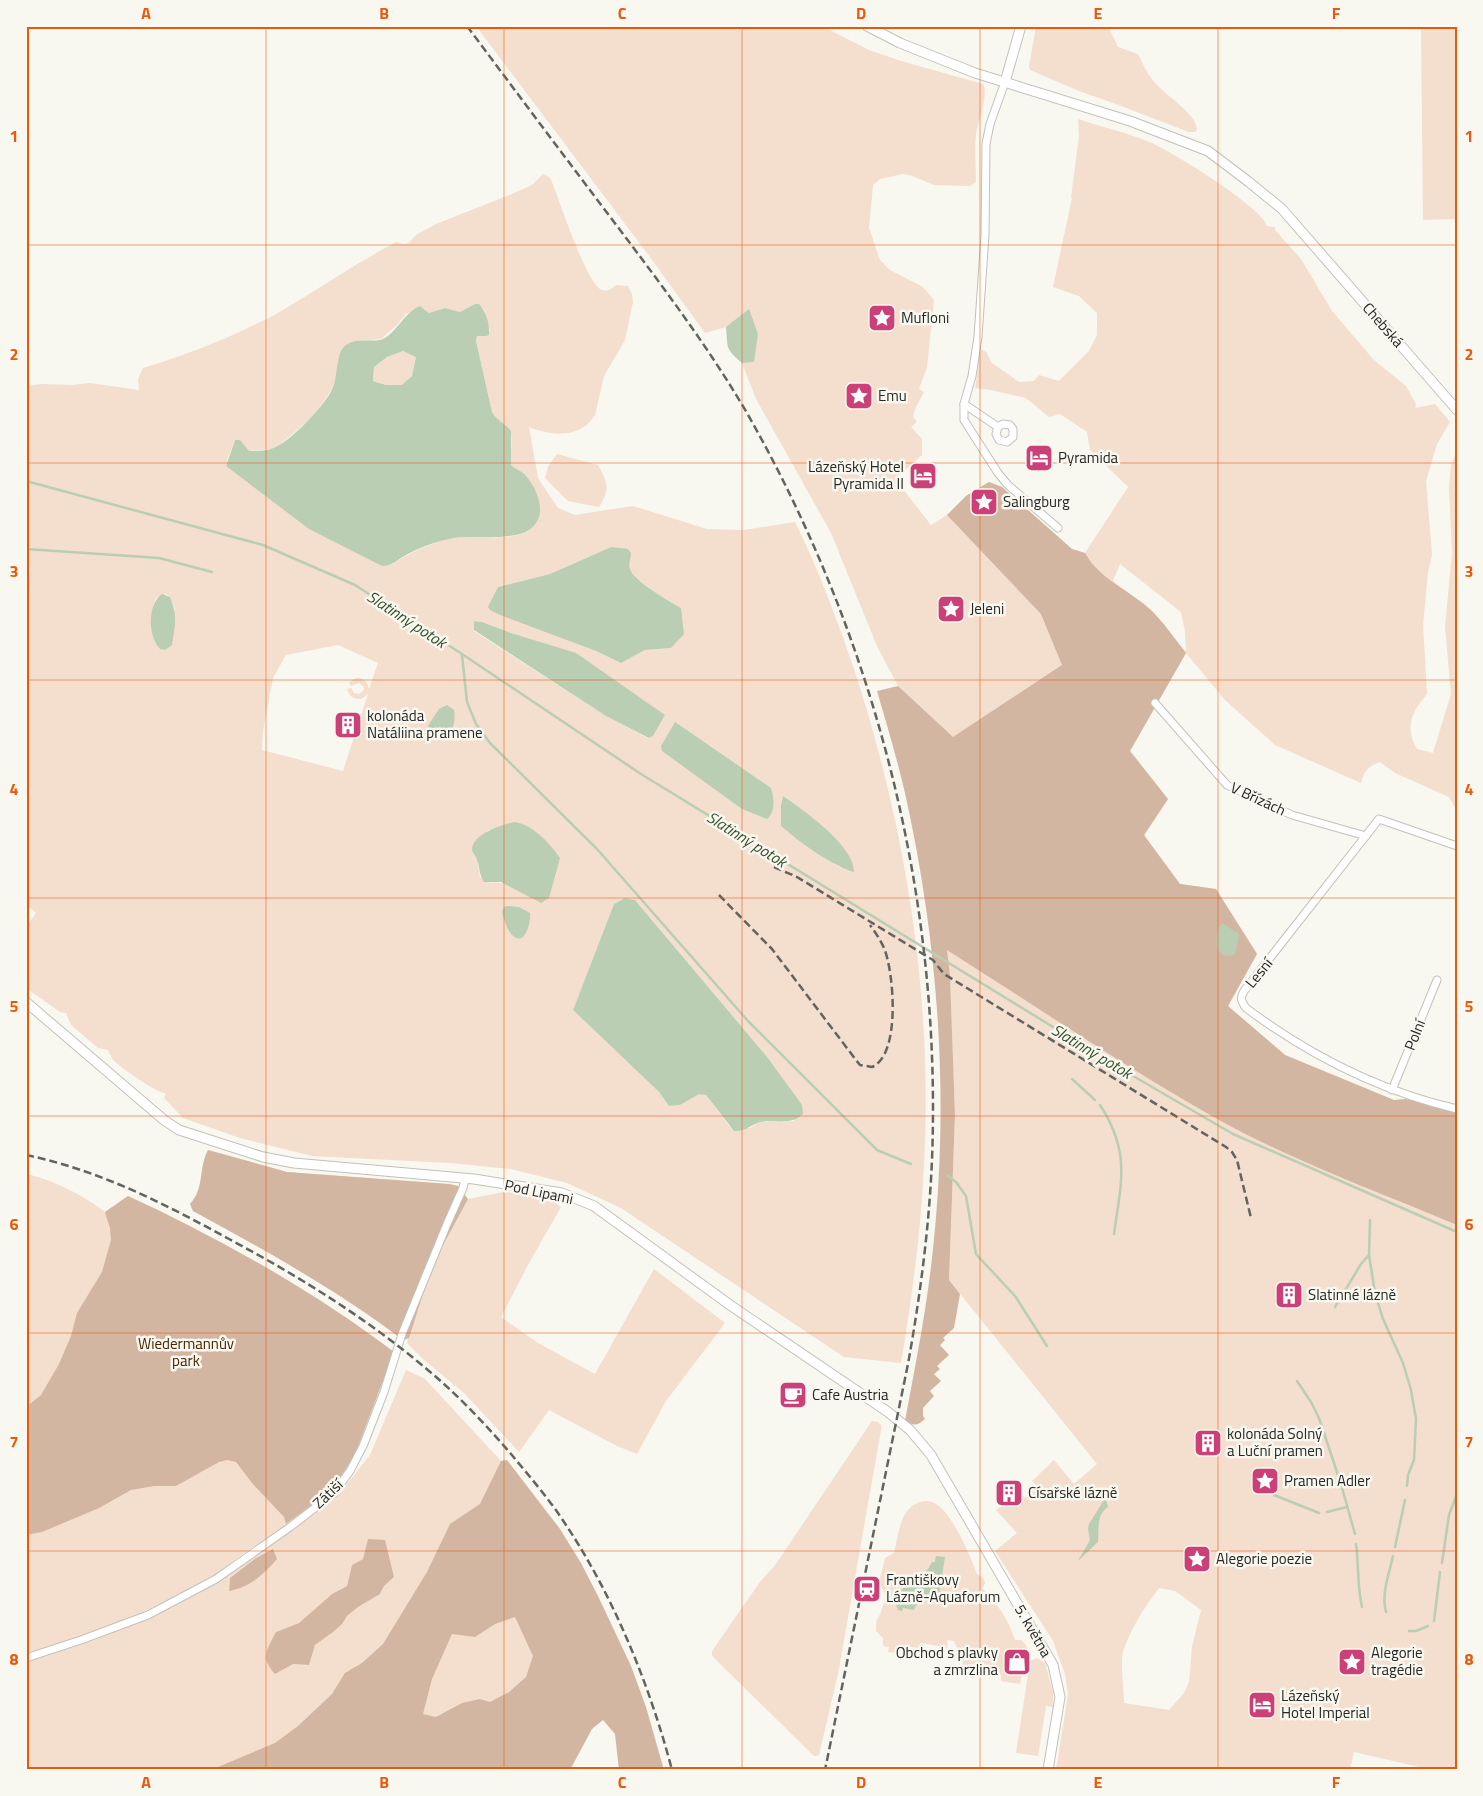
<svg xmlns="http://www.w3.org/2000/svg" width="1483" height="1796" font-family="'Titillium Web',sans-serif">
  <style>
    .green { fill: #f4dece; fill-rule: evenodd }
    .forest { fill: #d2b6a1; fill-rule: evenodd }
    .water { fill: #baceb3; fill-rule: evenodd }
    .lines { fill: none; stroke-linecap: round; stroke-linejoin: round }
    .stream { stroke: #baceb3; stroke-width: 2.5 }
    .minor-casing { stroke: #c2c1ba; stroke-width: 9 }
    .tertiary-casing { stroke: #c2c1ba; stroke-width: 11 }
    .minor { stroke: #fff; stroke-width: 7 }
    .tertiary { stroke: #fff; stroke-width: 9 }
    .rail { stroke: #63635f; stroke-width: 2.5; stroke-dasharray: 8 4; stroke-linecap: butt }
    .grid { fill: none; stroke: #e8590c; stroke-width: 1; stroke-opacity: 0.55 }
    .labels { text-anchor: middle; stroke-width: 5; stroke-linejoin: round; paint-order: stroke }
    .poi-label { font-size: 15px; fill: #272724; stroke: #f8f7f0; text-anchor: start }
    .street-label { font-size: 15px; fill: #272724; stroke: #f8f7f0 }
    .park-label { font-size: 15px; fill: #4a2500; stroke: #f8f7f0 }
    .water-label { font-size: 16px; font-style: italic; fill: #345129; stroke: #f8f7f0 }
    .neatline { fill: none; stroke: #e8590c; stroke-width: 2 }
    .grid-label { font-size: 16px; text-anchor: middle; font-weight: bold; fill: #e8590c }
  </style>
  <rect width="100%" height="100%" fill="#f8f7f0"/>
  <g class="green">
    <path d="M476,26H822L869,50L901,61L983,84C989,95 978,122 976,134C974,150 976,167 976,182L970,186L934,185L910,175L903,174L880,179L873,185L869,228L880,260L890,270L923,287L934,300L927,367L919,389L924,392L915,409L913,417L917,422L911,427L922,439V455L895,479L931,525L947,515L966,496L989,482L1002,487L1072,549L1085,553L1128,487L1090,450L1087,432L1060,414L1049,417L1026,398L991,390L975,388L981,349L986,352L992,363L1019,382L1034,381L1039,375L1059,381L1089,351L1097,335V313L1079,296L1053,287L1072,198L1071,197L1079,136L1078,119C1102,127 1128,133 1152,143C1172,152 1262,207 1267,226L1275,227V230L1301,259L1332,311L1374,360L1406,386L1416,404L1415,408L1435,404L1450,422L1437,444L1426,481L1432,555L1428,572L1423,625L1427,694C1412,711 1404,728 1417,749L1433,753L1451,694L1445,627L1452,553L1449,487L1451,465L1457,451V811L1449,797L1395,773L1380,762C1368,766 1364,771 1361,783L1275,745L1225,700L1186,653L1130,751L1168,799L1144,836L1180,884L1216,889L1257,954L1228,1006L1285,1055L1394,1100L1406,1099L1457,1113V1770H1432L1354,1752L1350,1770H1056L1068,1695L1065,1674L1053,1641L995,1551L1017,1533L996,1510L1020,1492L1025,1498L1038,1487L1032,1481L1054,1460L1074,1484L1097,1464L949,1280L955,1116L950,975L929,836L901,740L898,686L877,646L831,533L756,399L742,363L754,362L749,310L726,327L705,333L647,253ZM1120,564L1181,612L1185,632L1186,652L1152,611L1113,581ZM1159,1588L1175,1591L1201,1610L1192,1647L1189,1682L1184,1693L1169,1710L1124,1703C1124,1690 1120,1663 1123,1652C1130,1629 1145,1607 1159,1588Z"/>
    <path d="M1036,26H1108L1118,47L1138,54C1143,64 1148,76 1156,84C1166,96 1197,114 1197,130L1195,132H1189L1116,104L1079,91L1030,70L1029,67Z"/>
    <polygon points="1421,26 1457,26 1457,219 1423,220"/>
    <path d="M543,174L549,177L551,180C559,198 586,284 602,290C608,292 613,288 616,285L628,286L632,294L633,302L625,340L604,376L595,415C580,439 551,436 529,427L538,478L558,508L575,515L633,506L707,529L744,530L795,522C818,568 836,617 853,666C906,827 933,996 924,1165C921,1232 912,1297 901,1363L844,1357L621,1208L567,1183L511,1169L450,1163L312,1156L240,1138L183,1118L164,1098L166,1093C158,1094 120,1067 113,1060C111,1057 110,1053 108,1050L98,1048L71,1025L66,1013L60,1012L26,988V921L29,923L36,913L30,908L26,909V386L42,384L73,385L90,383L139,390L138,379L143,368C183,356 217,343 254,325C261,321 270,318 278,313C317,290 355,264 396,242L404,244L409,243L416,235L436,224L512,194L532,185ZM475,304L484,310L490,331L486,336H477L476,341L492,412C497,421 500,420 506,426C516,435 509,453 511,465L519,470L539,516C538,519 537,524 534,526C517,545 471,533 448,539C429,544 409,553 393,564L226,466L227,460L235,440H240L248,451L271,449L279,445L313,417L334,386L341,352L357,341L381,339L397,325L406,314L423,308L429,313L445,308L460,312ZM611,547L631,553C630,558 628,564 630,569C635,581 670,602 681,609L671,648L645,650L621,663L596,651L490,610L498,587L550,574ZM166,594L170,597L175,609L160,649C149,637 150,613 156,598ZM474,621L482,622L514,634L665,715L653,736L648,738L606,716L474,631ZM338,645L378,663L369,689C367,678 357,674 349,683L351,686L359,683L363,686L364,690L359,694L354,693L351,688L347,689C349,696 353,699 361,699L368,694L343,771L262,750L263,731L273,678L286,655ZM782,819L842,869L791,834L781,826ZM514,822L545,841L560,858L536,901C524,891 505,880 490,883L480,877L477,860L473,853L487,831ZM625,898L635,900L768,1058L780,1075L794,1121L760,1122L750,1128L729,1126L706,1095L699,1093L680,1105L669,1106L659,1092L573,1010L614,904Z"/>
    <polygon points="403,351 416,356 412,376 403,386 386,385 373,381 374,367 387,357"/>
    <path d="M557,454L598,465C608,484 610,489 599,507L568,501L545,478L548,467Z"/>
    <path d="M208,1150L287,1172L449,1184L458,1186L468,1199L504,1192L545,1196L561,1207L529,1263L501,1317L538,1343L595,1374L654,1269L725,1323L666,1401L637,1454L617,1446L549,1410L519,1452L463,1392L423,1359L407,1343L408,1338L403,1340C337,1290 265,1250 193,1211L190,1204C205,1188 198,1169 208,1150Z"/>
    <path d="M26,1174C51,1179 85,1196 105,1212L128,1196C221,1239 312,1290 394,1352L381,1384L284,1527L244,1553L216,1574L192,1588L137,1615L96,1633L32,1653L30,1661L95,1640L170,1608L193,1596L301,1524L339,1494L370,1455L406,1370L425,1379L501,1461L556,1770H26ZM273,1549L229,1591L230,1578L256,1558ZM363,1559L394,1577L384,1586L380,1594L358,1607L347,1616L342,1624L333,1632L315,1645L309,1665L293,1664L276,1632L299,1623L332,1594L347,1586L352,1565Z"/>
    <polygon points="872,1421 878,1422 881,1425 881,1430 838,1674 819,1755 816,1756 814,1756 717,1661 712,1655 712,1651 760,1582 776,1564"/>
    <path d="M925,1501C929,1501 933,1502 936,1504C952,1513 971,1557 977,1574L983,1578L985,1583L982,1588C998,1604 1008,1619 1015,1640H1021L1026,1645L1027,1649L1024,1654L1017,1657L1016,1659L1024,1661L1020,1684L1001,1681V1675L962,1669L964,1653L957,1648L954,1641L947,1640L948,1648L921,1643L920,1648L903,1646L902,1649H898L897,1653L888,1652L889,1647L883,1646V1638L876,1631V1622L881,1612L886,1596L879,1583L885,1558L894,1553C899,1533 900,1504 925,1501Z"/>
    <polygon points="1037,1658 1045,1663 1053,1692 1053,1707 1046,1706 1038,1756 1016,1753 1030,1661"/>
  </g>
  <g class="forest">
    <path d="M989,482L1002,487L1072,549L1085,553C1100,580 1130,590 1152,611C1164,623 1175,639 1186,653L1130,751L1168,799L1144,835L1180,884L1216,889L1257,954L1228,1006L1285,1055L1394,1100L1406,1099L1457,1113V1225C1376,1191 1293,1161 1217,1119C1125,1067 1037,1007 947,950L950,975L955,1115L949,1280L960,1294L954,1328L943,1338L945,1340L940,1345L949,1355L937,1366L940,1369L934,1374L941,1381L930,1391L934,1396L923,1408V1416L925,1419C917,1426 914,1426 905,1421C915,1367 926,1313 932,1258C950,1102 939,946 905,793C897,759 887,725 877,691L898,686L953,737L1062,665L1041,614L947,515L966,496Z"/>
    <path d="M208,1150L287,1172L449,1184L458,1186L468,1199L442,1247L422,1297L409,1338L403,1340C337,1290 265,1250 193,1211L190,1204C205,1188 198,1169 208,1150Z"/>
    <path d="M128,1196C221,1239 312,1290 394,1352L354,1457L330,1492L286,1524L284,1517L252,1483L236,1462L227,1460L219,1462L176,1486H154L131,1490L99,1508L42,1532L26,1535V1407L41,1395L59,1364L71,1336L77,1313L102,1272L111,1240L110,1228L105,1212Z"/>
    <path d="M507,1460L560,1529L581,1563L598,1596L631,1666L646,1707L664,1770H619L615,1734L603,1720L592,1729L570,1770H211L275,1743L298,1726L332,1694L345,1673L362,1663L383,1644L427,1572L450,1524L480,1504L501,1461ZM515,1617L533,1656L526,1677L509,1692L490,1702L480,1699L462,1703L436,1717L423,1714L432,1679L452,1634L475,1637L495,1624Z"/>
    <path d="M368,1539L385,1540L394,1577L384,1586L380,1594L358,1607L347,1616L342,1624L333,1632L315,1645L309,1665L293,1664L275,1674C260,1657 267,1650 276,1632L299,1623L332,1594L347,1586L352,1565L363,1559Z"/>
    <path d="M273,1549L277,1559C263,1575 250,1587 229,1591L230,1578L256,1558Z"/>
  </g>
  <g class="water">
    <path d="M475,304H479C486,312 490,324 489,335L486,336H477L476,341L492,412C497,421 505,423 511,431V465C516,469 522,471 526,476C534,485 541,500 540,512C536,549 474,532 449,539C435,542 418,548 406,555C397,560 392,566 382,566L309,529L226,466L235,440H240L249,451C256,451 264,451 271,449C290,443 328,403 334,385C337,375 337,355 343,348C352,337 368,342 380,340C395,336 403,313 420,306L429,313L445,308L460,312ZM403,351L416,357L412,376L402,385H386L373,381L374,367L387,357Z"/>
    <path d="M749,309L758,334L754,362L742,363C725,348 728,349 726,327Z"/>
    <path d="M611,547L628,549L631,553C631,558 628,564 630,569C634,581 670,602 681,608L684,634L671,648L645,650L621,663L596,651L500,615L490,610L488,607L498,587L550,574Z"/>
    <path d="M162,594L170,597C178,616 175,626 172,645L165,650L160,649C148,637 147,604 162,594Z"/>
    <polygon points="474,621 482,622 514,634 576,653 665,715 653,736 649,738 606,716 474,630"/>
    <path d="M447,705L454,710C456,722 453,731 444,739H437L432,736L428,726L439,709Z"/>
    <path d="M675,722L771,788C774,799 776,810 767,819L742,809L662,751L661,746Z"/>
    <path d="M783,796C803,810 855,846 854,872C831,865 799,842 781,826V806Z"/>
    <path d="M514,822C532,824 550,843 560,858L549,898L541,903L501,882H484C479,875 480,868 477,860C476,856 472,853 472,849C474,833 502,825 514,822Z"/>
    <path d="M625,898L635,900L768,1058L802,1105L803,1114C791,1126 775,1119 760,1122C751,1125 745,1132 734,1131L706,1095L699,1094L680,1105L669,1106L659,1092L573,1010L614,904Z"/>
    <path d="M507,906L519,907L530,913C531,922 525,948 512,935C507,930 504,919 502,912L504,907Z"/>
    <path d="M1222,923L1239,934L1235,955L1226,956L1218,951C1215,940 1216,933 1222,923Z"/>
    <path d="M1104,1500H1106L1108,1507C1096,1515 1099,1529 1098,1542L1078,1561L1090,1540L1088,1529L1089,1524Z"/>
    <path d="M936,1556L945,1557L938,1603C928,1601 918,1598 914,1610L903,1608L902,1611L898,1610C890,1592 907,1586 919,1578C925,1574 929,1568 932,1562H935Z"/>
  </g>
  <g class="lines">
    <g class="stream">
      <polyline points="26,481 263,545 355,585 462,654 641,774 1128,1073 1233,1134 1457,1232"/>
      <polyline points="26,549 159,558 212,572"/>
      <polyline points="462,655 467,702 476,724 490,743 597,849 748,1021 877,1150 911,1164"/>
      <polyline points="1072,1079 1095,1100"/>
      <path d="M1100,1105C1131,1152 1121,1183 1114,1234"/>
      <polyline points="948,1176 956,1182 966,1196 976,1254 1015,1296 1047,1346"/>
      <polyline points="1370,1220 1369,1255 1375,1293 1383,1319 1403,1363 1411,1390 1416,1419 1414,1460 1408,1475 1407,1486"/>
      <polyline points="1335,1307 1361,1264 1368,1256"/>
      <polyline points="1297,1381 1311,1402 1319,1418 1341,1484 1355,1534"/>
      <polyline points="1274,1495 1319,1513"/>
      <polyline points="1327,1512 1347,1507"/>
      <path d="M1356,1544C1359,1565 1357,1586 1362,1607"/>
      <polyline points="1395,1547 1405,1500"/>
      <polyline points="1442,1563 1449,1515 1457,1494"/>
      <path d="M1386,1612C1381,1593 1389,1575 1393,1556"/>
      <polyline points="1434,1621 1440,1572"/>
      <polyline points="1409,1631 1416,1631 1428,1626"/>
    </g>
    <defs>
      <g id="minor">
        <polyline points="1005,82 990,124 986,144 985,235 978,337 972,376 964,404 964,420 998,473 1008,485 1058,528"/>
        <polyline points="964,404 998,427 996,434 999,440 1007,442 1013,437 1013,429 1010,425 1003,424 998,427"/>
        <polyline points="1155,703 1227,785 1292,815 1366,836"/>
        <path d="M1457,846L1379,819L1244,991C1240,998 1241,1001 1246,1008C1309,1055 1380,1091 1457,1109"/>
        <polyline points="1392,1090 1437,980"/>
        <polyline points="26,1658 81,1640 148,1615 216,1579 290,1527 333,1494 350,1471 363,1446 384,1392 402,1334 447,1224 463,1188 465,1179"/>
      </g>
      <g id="tertiary">
        <polyline points="867,26 900,43 975,73 1130,121 1208,151 1249,182 1282,209 1457,410"/>
        <polyline points="1005,82 1021,26"/>
        <polyline points="26,1002 164,1120 179,1130 263,1157 294,1163 474,1179 562,1193 594,1206 730,1305 888,1412 910,1430 931,1455 1053,1665 1060,1697 1048,1770"/>
      </g>
    </defs>
    <use href="#minor" class="minor-casing"/>
    <use href="#tertiary" class="tertiary-casing"/>
    <use href="#minor" class="minor"/>
    <use href="#tertiary" class="tertiary"/>
    <g class="rail">
      <path d="M467,26C514,89 561,152 608,214C657,279 706,343 747,413C876,640 942,899 932,1160C929,1229 920,1297 908,1364L825,1770"/>
      <polyline points="774,867 797,877 933,960 944,974 1226,1147 1232,1152 1237,1160 1251,1218"/>
      <path d="M719,895L772,949L856,1060L860,1065L872,1067C901,1055 894,972 884,948C880,939 875,932 870,925"/>
      <path d="M26,1155C99,1170 165,1204 229,1239C300,1277 368,1319 429,1371C459,1396 486,1425 511,1454C530,1477 550,1500 566,1525C614,1597 650,1686 672,1770"/>
    </g>
  </g>
  <path class="grid" d="M266,26V1770M504,26V1770M742,26V1770M980,26V1770M1218,26V1770M26,245H1457M26,463H1457M26,680H1457M26,898H1457M26,1116H1457M26,1333H1457M26,1551H1457"/>
  <defs>
    <symbol id="sight-square" viewBox="-11 -11 22 22"><rect x="-9" y="-9" width="18" height="18" rx="4" fill="#cb4077" stroke="#f8f7f0"/><path d="M0-6L1.8-2.2L6-1.7L2.9 1.2L3.7 5.4L0 3.3L-3.7 5.4L-2.9 1.2L-6-1.7L-1.8-2.2Z" fill="#fff"/></symbol>
    <symbol id="hotel-square" viewBox="-11 -11 22 22"><rect x="-9" y="-9" width="18" height="18" rx="4" fill="#cb4077" stroke="#f8f7f0"/><path d="M-6-4.5h1.5V1H6V5H4.5V3h-9V5H-6ZM-4 0a1.8 1.8 0 1 1 3.6 0ZM.5 0V-2.5h3Q6-2.5 6 0Z" fill="#fff"/></symbol>
    <symbol id="building-square" viewBox="-11 -11 22 22"><rect x="-9" y="-9" width="18" height="18" rx="4" fill="#cb4077" stroke="#f8f7f0"/><path d="M-4-6H4V6H1V3H-1V6H-4ZM-2.5-4.3h1.7v1.8h-1.7ZM.8-4.3h1.7v1.8H.8ZM-2.5-1h1.7V.8h-1.7ZM.8-1h1.7V.8H.8Z" fill="#fff"/></symbol>
    <symbol id="cafe-square" viewBox="-11 -11 22 22"><rect x="-9" y="-9" width="18" height="18" rx="4" fill="#cb4077" stroke="#f8f7f0"/><path d="M-5.5-4.5H6V0H3Q3 3.5 0 3.5H-2.5Q-5.5 3.5-5.5 0ZM3-3.2v2h1.7v-2ZM-6 4.5H4V6H-6Z" fill="#fff"/></symbol>
    <symbol id="station-square" viewBox="-11 -11 22 22"><rect x="-9" y="-9" width="18" height="18" rx="4" fill="#cb4077" stroke="#f8f7f0"/><path d="M-3-6H3Q5-6 5-4V2Q5 4 3 4L4.5 6H3L1.5 4h-3L-3 6H-4.5L-3 4Q-5 4-5 2V-4Q-5-6-3-6ZM-3.5-4v3h7v-3ZM-3.5 1v1.5H-2V1ZM2 1v1.5H3.5V1Z" fill="#fff"/></symbol>
    <symbol id="shop-square" viewBox="-11 -11 22 22"><rect x="-9" y="-9" width="18" height="18" rx="4" fill="#cb4077" stroke="#f8f7f0"/><path d="M-5-2.5h2.3a2.7 3.5 0 0 1 5.4 0H5L5.5 6h-11ZM-1.5-2.5h3a1.5 2.3 0 0 0-3 0Z" fill="#fff"/></symbol>
  </defs>
  <g fill-rule="evenodd">
    <use href="#sight-square" x="866" y="302" width="32" height="32"/>
    <use href="#sight-square" x="843" y="380" width="32" height="32"/>
    <use href="#hotel-square" x="1023" y="442" width="32" height="32"/>
    <use href="#hotel-square" x="907" y="460" width="32" height="32"/>
    <use href="#sight-square" x="968" y="486" width="32" height="32"/>
    <use href="#sight-square" x="935" y="593" width="32" height="32"/>
    <use href="#building-square" x="332" y="709" width="32" height="32"/>
    <use href="#building-square" x="1273" y="1279" width="32" height="32"/>
    <use href="#cafe-square" x="777" y="1379" width="32" height="32"/>
    <use href="#building-square" x="1192" y="1427" width="32" height="32"/>
    <use href="#sight-square" x="1249" y="1465" width="32" height="32"/>
    <use href="#building-square" x="993" y="1477" width="32" height="32"/>
    <use href="#sight-square" x="1181" y="1543" width="32" height="32"/>
    <use href="#station-square" x="851" y="1573" width="32" height="32"/>
    <use href="#shop-square" x="1001" y="1646" width="32" height="32"/>
    <use href="#sight-square" x="1336" y="1646" width="32" height="32"/>
    <use href="#hotel-square" x="1246" y="1689" width="32" height="32"/>
  </g>
  <g class="labels">
    <g class="poi-label">
      <text x="901" y="323">Mufloni</text>
      <text x="878" y="401">Emu</text>
      <text x="1058" y="463">Pyramida</text>
      <text x="904" y="472" text-anchor="end">Lázeňský Hotel<tspan x="904" dy="17">Pyramida II</tspan></text>
      <text x="1003" y="507">Salingburg</text>
      <text x="970" y="614">Jeleni</text>
      <text x="367" y="721">kolonáda<tspan x="367" dy="17">Natáliina pramene</tspan></text>
      <text x="1308" y="1300">Slatinné lázně</text>
      <text x="812" y="1400">Cafe Austria</text>
      <text x="1227" y="1439">kolonáda Solný<tspan x="1227" dy="17">a Luční pramen</tspan></text>
      <text x="1284" y="1486">Pramen Adler</text>
      <text x="1028" y="1498">Císařské lázně</text>
      <text x="1216" y="1564">Alegorie poezie</text>
      <text x="886" y="1585">Františkovy<tspan x="886" dy="17">Lázně-Aquaforum</tspan></text>
      <text x="998" y="1658" text-anchor="end">Obchod s plavky<tspan x="998" dy="17">a zmrzlina</tspan></text>
      <text x="1371" y="1658">Alegorie<tspan x="1371" dy="17">tragédie</tspan></text>
      <text x="1281" y="1701">Lázeňský<tspan x="1281" dy="17">Hotel Imperial</tspan></text>
    </g>
    <g class="street-label">
      <text transform="translate(1383 325) rotate(49)" y="5">Chebská</text>
      <text transform="translate(1258 799) rotate(25)" y="5">V Břízách</text>
      <text transform="translate(1259 973) rotate(-51)" y="5">Lesní</text>
      <text transform="translate(1415 1035) rotate(-68)" y="5">Polní</text>
      <text transform="translate(539 1192) rotate(12)" y="5">Pod Lipami</text>
      <text transform="translate(328 1494) rotate(-44)" y="5">Zátiší</text>
      <text transform="translate(1033 1631) rotate(60)" y="5">5. května</text>
    </g>
    <g class="park-label">
      <text x="186" y="1349">Wiedermannův<tspan x="186" dy="17">park</tspan></text>
    </g>
    <g class="water-label">
      <text transform="translate(407 619) rotate(33)" y="6">Slatinný potok</text>
      <text transform="translate(747 839) rotate(32)" y="6">Slatinný potok</text>
      <text transform="translate(1092 1051) rotate(31)" y="6">Slatinný potok</text>
    </g>
  </g>
  <rect width="1483" height="1796" fill="none" stroke="#f8f7f0" stroke-width="55"/>
  <rect x="28" y="28" width="1428" height="1740" class="neatline"/>
  <g class="grid-label">
    <text x="146" y="19">A</text>
    <text x="384" y="19">B</text>
    <text x="622" y="19">C</text>
    <text x="861" y="19">D</text>
    <text x="1098" y="19">E</text>
    <text x="1336" y="19">F</text>
    <text x="14" y="142">1</text>
    <text x="1469" y="142">1</text>
    <text x="14" y="360">2</text>
    <text x="1469" y="360">2</text>
    <text x="14" y="577">3</text>
    <text x="1469" y="577">3</text>
    <text x="14" y="795">4</text>
    <text x="1469" y="795">4</text>
    <text x="14" y="1012">5</text>
    <text x="1469" y="1012">5</text>
    <text x="14" y="1230">6</text>
    <text x="1469" y="1230">6</text>
    <text x="14" y="1448">7</text>
    <text x="1469" y="1448">7</text>
    <text x="14" y="1665">8</text>
    <text x="1469" y="1665">8</text>
    <text x="146" y="1788">A</text>
    <text x="384" y="1788">B</text>
    <text x="622" y="1788">C</text>
    <text x="861" y="1788">D</text>
    <text x="1098" y="1788">E</text>
    <text x="1336" y="1788">F</text>
  </g>
</svg>
